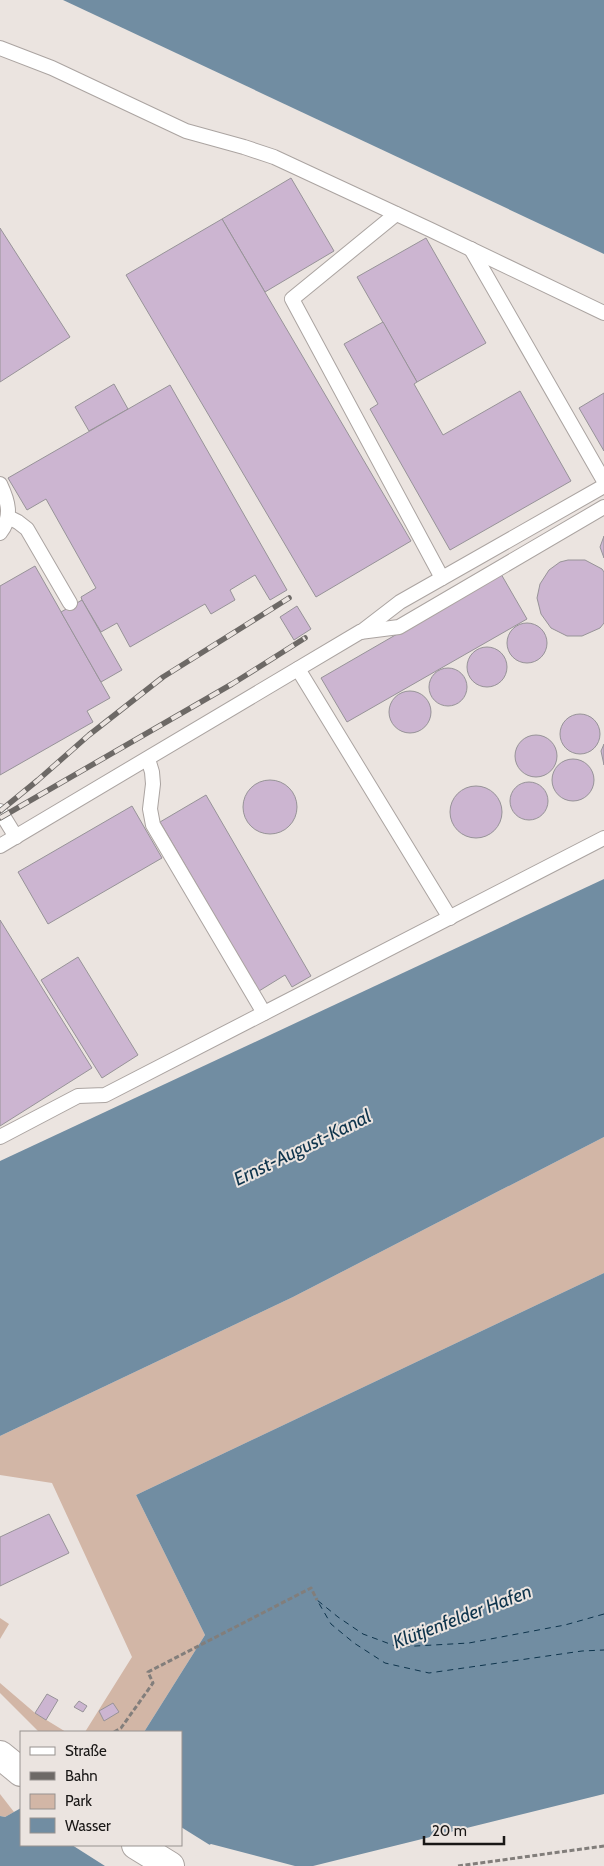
<svg xmlns="http://www.w3.org/2000/svg" width="604" height="1866" font-family="Cabin,sans-serif">
  <style>
    .green { fill: #d2b6a6 }
    .water { fill: #718da2 }
    .pier { fill: #ebe4e0 }
    .lines { fill: none; stroke-linecap: round; stroke-linejoin: round }
    .ferry { stroke: #0e344c; stroke-width: 1; stroke-dasharray: 6 5; stroke-linecap: butt }
    .building { fill: #ccb5d1; stroke: #979398 }
    .service-casing { stroke: #aba4a1; stroke-width: 16 }
    .tertiary-casing { stroke: #aba4a1; stroke-width: 30 }
    .path { stroke: #827e7b; stroke-width: 3; stroke-dasharray: 5 2.5; stroke-linecap: butt }
    .service { stroke: #fff; stroke-width: 14 }
    .tertiary { stroke: #fff; stroke-width: 28 }
    .rail-casing { stroke: #6d6966; stroke-width: 5.5 }
    .rail { stroke: #ebe4e0; stroke-width: 4; stroke-dasharray: 11; stroke-linecap: butt }
    .labels { text-anchor: middle; stroke-width: 4; stroke-linejoin: round; paint-order: stroke }
    .water-label { font-size: 19px; font-style: italic; fill: #0e344c; stroke: #ebe4e0 }
  </style>
  <rect width="100%" height="100%" fill="#ebe4e0"/>
  <g class="green">
    <polygon points="604,1137 604,1273 136,1495 205,1635 144,1732 85,1732 132,1657 52,1483 0,1475 0,1436 293,1297"/>
    <polygon points="0,1618 9,1624 0,1639"/>
    <polygon points="0,1683 35,1713 66,1732 39,1732 0,1693"/>
    <polygon points="0,1794 14,1812 5,1817 0,1816"/>
  </g>
  <g class="water">
    <polygon points="63,0 604,0 604,254"/>
    <polygon points="604,879 604,1137 293,1297 0,1436 0,1161"/>
    <polygon points="604,1273 604,1794 313,1866 295,1866 211,1844 170,1866 0,1866 0,1816 5,1817 21,1808 21,1845 181,1845 181,1732 144,1732 205,1635 136,1495"/>
  </g>
  <polygon class="pier" points="181,1827 213,1847 176,1866 105,1866 72,1845 181,1845"/>
  <g class="lines">
    <polyline class="ferry" points="604,1614 565,1625 469,1643 398,1647 363,1634 338,1617 317,1600 331,1624 354,1643 385,1663 429,1673 582,1651 604,1650"/>
  </g>
  <g class="building">
    <polygon points="291,178 334,251 265,292 222,219"/>
    <polygon points="222,219 411,541 316,597 126,275"/>
    <polygon points="0,228 70,337 0,382"/>
    <polygon points="426,238 486,343 417,382 357,277"/>
    <polygon points="383,322 417,382 414,384 443,435 520,391 571,481 450,550 370,409 378,404 344,344"/>
    <polygon points="114,384 128,409 89,431 75,407"/>
    <polygon points="170,385 287,590 270,600 255,575 230,590 235,600 211,614 205,604 130,647 117,623 101,632 82,600 81,597 96,588 46,499 27,510 8,478"/>
    <polygon points="604,393 604,451 579,408"/>
    <polygon points="604,536 604,558 600,547"/>
    <polygon points="568,560 585,560 602,569 604,572 604,623 600,628 582,636 567,636 551,628 541,614 537,598 540,584 549,570 560,562"/>
    <polygon points="35,566 110,698 87,711 93,722 0,775 0,586"/>
    <polygon points="501,574 527,619 347,722 321,678"/>
    <polygon points="82,600 122,670 101,682 61,612"/>
    <polygon points="297,606 311,629 294,640 280,617"/>
    <circle cx="527" cy="643" r="20"/>
    <circle cx="487" cy="667" r="20"/>
    <circle cx="448" cy="687" r="19"/>
    <circle cx="410" cy="712" r="21"/>
    <circle cx="580" cy="734" r="20"/>
    <circle cx="536" cy="756" r="21"/>
    <polygon points="604,744 604,765 601,751"/>
    <circle cx="573" cy="780" r="21"/>
    <circle cx="270" cy="807" r="27"/>
    <circle cx="529" cy="801" r="19"/>
    <circle cx="476" cy="812" r="26"/>
    <polygon points="206,795 311,976 292,987 285,975 259,991 160,822"/>
    <polygon points="132,806 162,858 48,924 18,872"/>
    <polygon points="0,920 92,1068 0,1126"/>
    <polygon points="78,957 138,1055 102,1078 41,980"/>
    <polygon points="49,1514 69,1553 0,1586 0,1537"/>
    <polygon points="47,1694 58,1700 46,1720 35,1713"/>
    <polygon points="79,1701 87,1706 83,1712 74,1707"/>
    <polygon points="113,1703 119,1712 104,1721 99,1711"/>
  </g>
  <g class="lines">
    <defs>
      <g id="service">
        <polyline points="0,48 52,68 186,131 244,147 274,157 431,230 604,313"/>
        <polyline points="396,214 292,299 442,578"/>
        <polyline points="471,249 604,481"/>
        <path d="M0,484C8,501 13,516 0,533"/>
        <polyline points="8,517 18,522 27,529 70,603"/>
        <polyline points="361,632 400,602 604,486"/>
        <polyline points="298,669 450,918"/>
        <polyline points="148,759 152,772 153,784 150,809 153,825 264,1013"/>
        <polyline points="0,811 16,837"/>
        <polyline points="0,846 360,632 399,627 604,507"/>
        <polyline points="0,1137 78,1096 105,1095 604,838"/>
      </g>
      <g id="tertiary">
        <polyline points="0,1755 21,1772"/>
        <polyline points="136,1845 170,1866"/>
      </g>
    </defs>
    <use href="#service" class="service-casing"/>
    <use href="#tertiary" class="tertiary-casing"/>
    <g class="path">
      <polyline points="114,1732 121,1728 153,1683 148,1672 311,1588 317,1600"/>
      <polyline points="458,1866 604,1846"/>
    </g>
    <use href="#service" class="service"/>
    <use href="#tertiary" class="tertiary"/>
    <defs>
      <g id="rail">
        <polyline points="0,811 38,780 89,735 163,677 289,598"/>
        <polyline points="0,818 232,684 305,638"/>
      </g>
    </defs>
    <use href="#rail" class="rail-casing"/>
    <use href="#rail" class="rail"/>
  </g>
  <g class="labels">
    <g class="water-label">
      <text transform="translate(302 1147) rotate(-26)" y="7">Ernst-August-Kanal</text>
      <text transform="translate(462 1616) rotate(-21)" y="7">Klütjenfelder Hafen</text>
    </g>
  </g>
  <rect x="20" y="1731" width="162" height="115" fill="#ebe4e0" stroke="#97928f"/>
  <rect x="30" y="1747" width="25" height="8" fill="#ffffff" stroke="#97928f"/>
  <text x="65" y="1756" font-size="15" fill="#191716">Straße</text>
  <rect x="30" y="1772" width="25" height="8" fill="#6d6966" stroke="#97928f"/>
  <text x="65" y="1781" font-size="15" fill="#191716">Bahn</text>
  <rect x="30" y="1794" width="25" height="15" fill="#d2b6a6" stroke="#97928f"/>
  <text x="65" y="1806" font-size="15" fill="#191716">Park</text>
  <rect x="30" y="1818" width="25" height="15" fill="#718da2" stroke="#97928f"/>
  <text x="65" y="1831" font-size="15" fill="#191716">Wasser</text>
  <path d="M424 1836v8h80v-8" fill="none" stroke="#191716" stroke-width="2.5"/>
  <text x="432" y="1836" font-size="15" fill="#191716" stroke="#ebe4e0" stroke-width="4" paint-order="stroke">20 m</text>
</svg>
